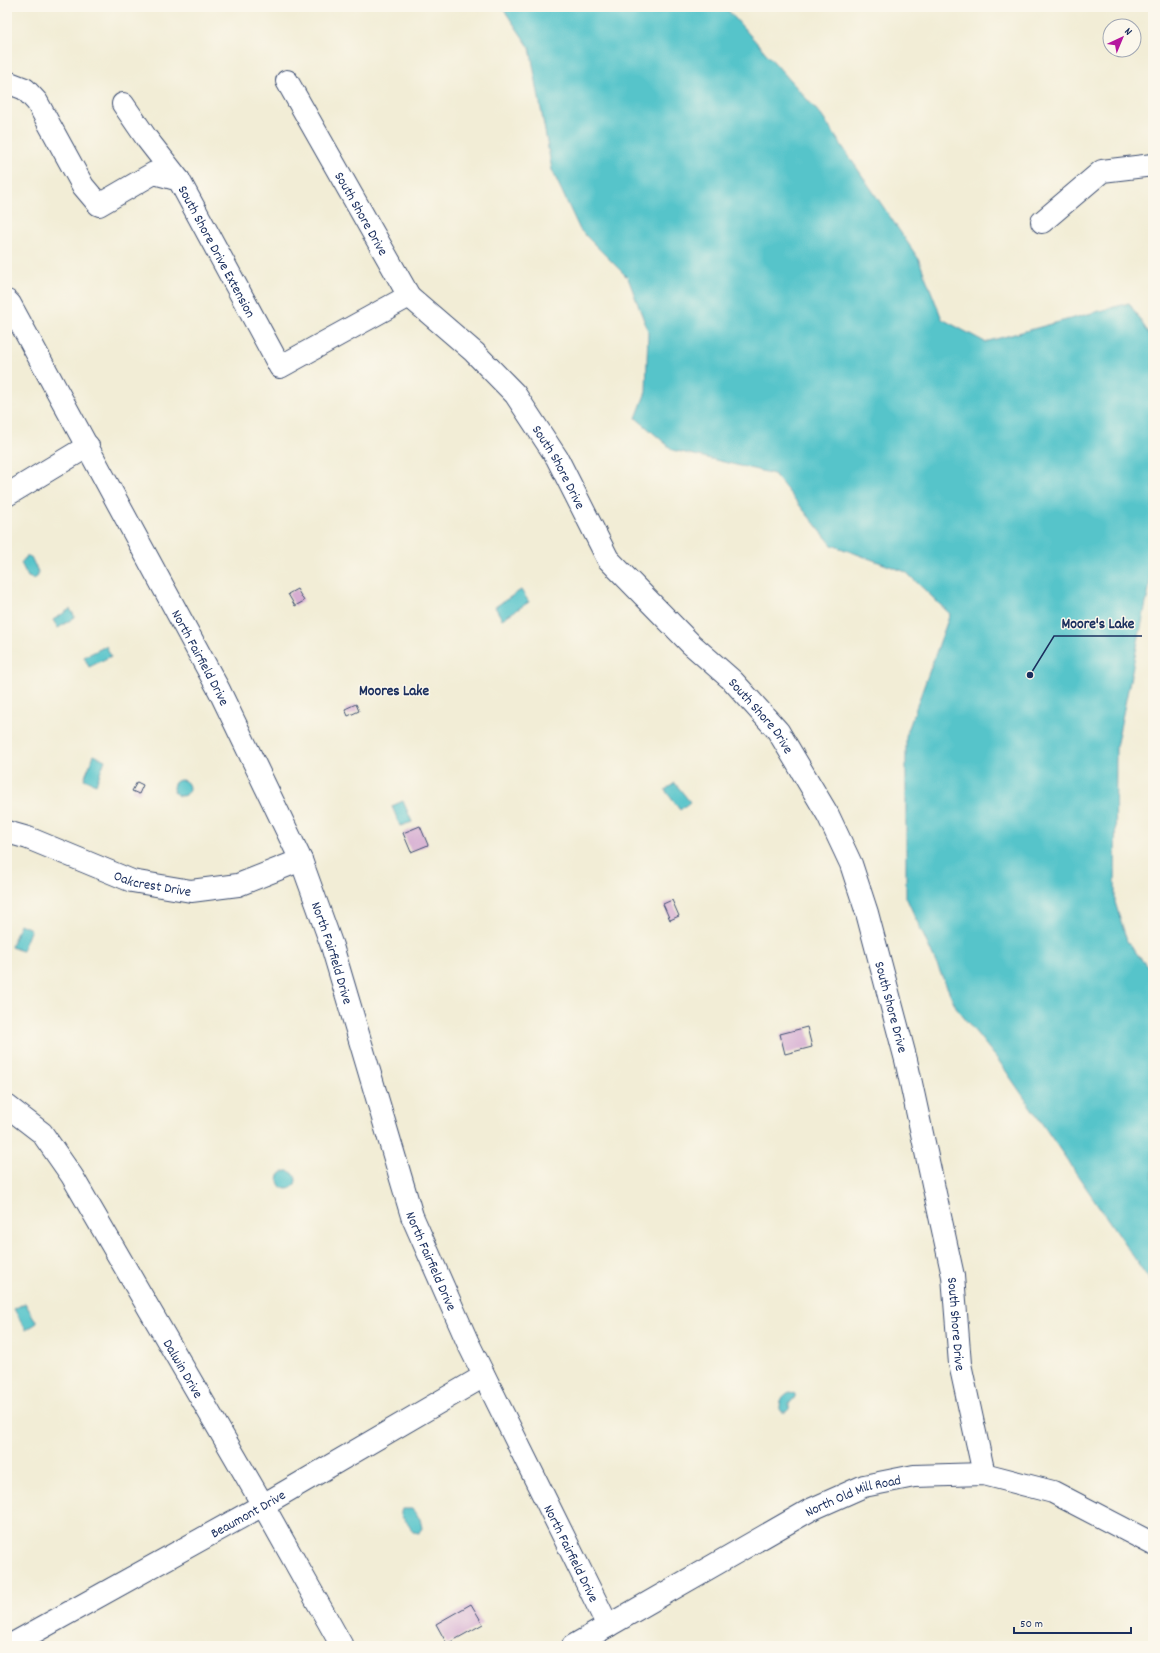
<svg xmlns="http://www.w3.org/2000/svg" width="1160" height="1653" font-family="Dekko,sans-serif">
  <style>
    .water { fill: #56c4ca; stroke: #387a94 }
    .building { fill: #d6add2 }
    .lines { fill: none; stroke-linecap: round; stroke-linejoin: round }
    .minor-casing { stroke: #3b4c70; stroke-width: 24 }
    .minor { stroke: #fff; stroke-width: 22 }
    .labels { text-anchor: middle; stroke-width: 3; stroke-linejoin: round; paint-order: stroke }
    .street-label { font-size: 14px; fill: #1b2f5e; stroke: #fbf7ec }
    .neighbourhood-label { font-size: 15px; font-weight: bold; fill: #1b2f5e; stroke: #fbf7ec }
    .leader { fill: none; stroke: #1b2f5e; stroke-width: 1.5 }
    .callout-dot { fill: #1b2f5e; stroke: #fbf7ec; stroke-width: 1.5 }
    .callout-label { font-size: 15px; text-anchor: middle; font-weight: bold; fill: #1b2f5e; stroke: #fbf7ec; stroke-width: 3; stroke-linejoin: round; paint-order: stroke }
  </style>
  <rect width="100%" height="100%" fill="#fbf7ec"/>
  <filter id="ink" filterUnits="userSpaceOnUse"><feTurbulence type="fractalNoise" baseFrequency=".025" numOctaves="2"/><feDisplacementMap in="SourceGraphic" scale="8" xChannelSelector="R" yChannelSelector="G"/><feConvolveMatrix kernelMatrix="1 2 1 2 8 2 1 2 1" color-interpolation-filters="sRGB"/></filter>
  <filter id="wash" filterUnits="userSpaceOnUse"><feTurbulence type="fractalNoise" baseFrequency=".012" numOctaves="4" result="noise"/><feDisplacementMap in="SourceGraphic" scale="16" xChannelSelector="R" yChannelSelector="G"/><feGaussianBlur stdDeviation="0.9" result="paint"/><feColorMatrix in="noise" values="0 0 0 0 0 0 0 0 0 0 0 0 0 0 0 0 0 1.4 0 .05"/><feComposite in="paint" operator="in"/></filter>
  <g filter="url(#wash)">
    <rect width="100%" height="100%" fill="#f2edd6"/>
    <g class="water">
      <polygon points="502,7 725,7 821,115 918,258 942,319 985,342 1129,303 1153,340 1153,539 1149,589 1116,747 1115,902 1127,941 1153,974 1153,1285 999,1061 957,1009 906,897 906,736 950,614 906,572 832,545 774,474 673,450 636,418 646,392 648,331 628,278 580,230 552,170 530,48"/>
      <polygon points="26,557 31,557 38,572 38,576 34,579 28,577 21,563"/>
      <polygon points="521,590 529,602 502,619 495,607"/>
      <polygon points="70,609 75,617 58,628 53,620"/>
      <polygon points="106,646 111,656 89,667 84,657"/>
      <polygon points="94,755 105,760 96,784 84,779"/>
      <circle cx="181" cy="788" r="8"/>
      <polygon points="675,783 690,802 680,810 665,790"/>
      <polygon points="403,801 412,822 400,826 392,806"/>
      <polygon points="20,924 31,929 22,951 11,947"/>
      <circle cx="287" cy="1180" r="9"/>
      <polygon points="25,1303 37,1323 26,1330 14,1309"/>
      <path d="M790,1392L795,1394V1397L789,1404V1409L786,1412H782L780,1409C780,1401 782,1395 790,1392Z"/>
      <path d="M402,1509H412L420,1519L422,1528L419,1533L413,1532C411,1530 411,1528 410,1526C406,1519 398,1518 402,1509Z"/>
    </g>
    <g id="blocks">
      <g class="building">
        <polygon points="297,589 304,601 295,606 288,594"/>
        <polygon points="356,704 359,711 348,716 345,709"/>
        <polygon points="137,782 143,785 139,794 132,791"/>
        <polygon points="420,826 428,845 411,852 403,833"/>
        <polygon points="672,900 679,916 670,920 663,904"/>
        <polygon points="807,1027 812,1047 785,1054 780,1034"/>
        <polygon points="471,1604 483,1624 447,1644 436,1624"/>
      </g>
    </g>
  </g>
  <g filter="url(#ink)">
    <use href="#blocks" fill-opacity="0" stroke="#3b4c70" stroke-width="1"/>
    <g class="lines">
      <defs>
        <g id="minor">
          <path id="s1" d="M287,81L409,296L474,352L515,394L557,458L608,559L691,644L733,681L778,731L828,815L851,864L867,913L906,1060L953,1276L960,1364L984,1474"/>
          <path id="s2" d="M7,82L25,89L37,102L83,186L99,205L154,173L179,180L280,367L409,296"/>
          <polyline points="123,104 147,139 179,180"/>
          <polyline points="1042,222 1102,171 1153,165"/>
          <path id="s3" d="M7,301L10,304L219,690L301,860L332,946L412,1216L468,1343L608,1626"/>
          <polyline points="7,495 88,446"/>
          <path id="s4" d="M7,832L28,838L132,881L191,891L238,885L301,860"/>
          <path id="s5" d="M7,1106L42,1133L72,1176L263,1505L342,1646"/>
          <path id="s6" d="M9,1646L263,1505L484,1376"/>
          <path id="s7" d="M573,1646L810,1510L864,1486L914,1476L984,1474L1053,1492L1153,1544"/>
        </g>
      </defs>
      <use href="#minor" class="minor-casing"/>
      <use href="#minor" class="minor"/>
    </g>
  </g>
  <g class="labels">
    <g class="street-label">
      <text dy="5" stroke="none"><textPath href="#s1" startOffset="152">South Shore Drive</textPath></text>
      <text dy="5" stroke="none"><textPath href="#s2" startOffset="328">South Shore Drive Extension</textPath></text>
      <text dy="5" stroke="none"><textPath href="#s1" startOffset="477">South Shore Drive</textPath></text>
      <text dy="5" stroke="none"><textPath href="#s3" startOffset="406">North Fairfield Drive</textPath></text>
      <text dy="5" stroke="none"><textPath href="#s1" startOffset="801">South Shore Drive</textPath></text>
      <text dy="5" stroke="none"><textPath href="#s4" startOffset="155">Oakcrest Drive</textPath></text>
      <text dy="5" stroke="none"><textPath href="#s3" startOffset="730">North Fairfield Drive</textPath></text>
      <text dy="5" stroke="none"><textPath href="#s1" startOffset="1124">South Shore Drive</textPath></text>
      <text dy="5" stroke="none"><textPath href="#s3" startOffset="1054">North Fairfield Drive</textPath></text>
      <text dy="5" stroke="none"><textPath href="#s1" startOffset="1448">South Shore Drive</textPath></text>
      <text dy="5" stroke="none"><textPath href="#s5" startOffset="319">Dalwin Drive</textPath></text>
      <text dy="5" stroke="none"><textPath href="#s7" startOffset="319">North Old Mill Road</textPath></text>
      <text dy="5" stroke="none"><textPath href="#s6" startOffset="273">Beaumont Drive</textPath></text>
      <text dy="5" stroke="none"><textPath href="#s3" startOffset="1378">North Fairfield Drive</textPath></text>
    </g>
    <g class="neighbourhood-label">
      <text x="394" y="695">Moores Lake</text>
    </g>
  </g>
  <path class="leader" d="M1030 675L1054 636H1142"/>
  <circle class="callout-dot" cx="1030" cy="675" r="4"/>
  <g class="callout-label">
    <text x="1098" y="628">Moore's Lake</text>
  </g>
  <rect width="1160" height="1653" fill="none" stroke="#fbf7ec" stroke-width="24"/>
  <g transform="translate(1122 38) rotate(44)"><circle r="19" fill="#fbf7ec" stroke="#a1a7b3"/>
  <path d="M0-3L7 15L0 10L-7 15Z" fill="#b5179e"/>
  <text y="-6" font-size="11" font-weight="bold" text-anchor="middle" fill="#1b2f5e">N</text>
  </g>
  <path d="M1014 1627v6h117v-6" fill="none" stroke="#1b2f5e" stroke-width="2"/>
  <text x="1020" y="1627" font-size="12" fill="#1b2f5e" stroke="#fbf7ec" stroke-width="3" paint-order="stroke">50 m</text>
</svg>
